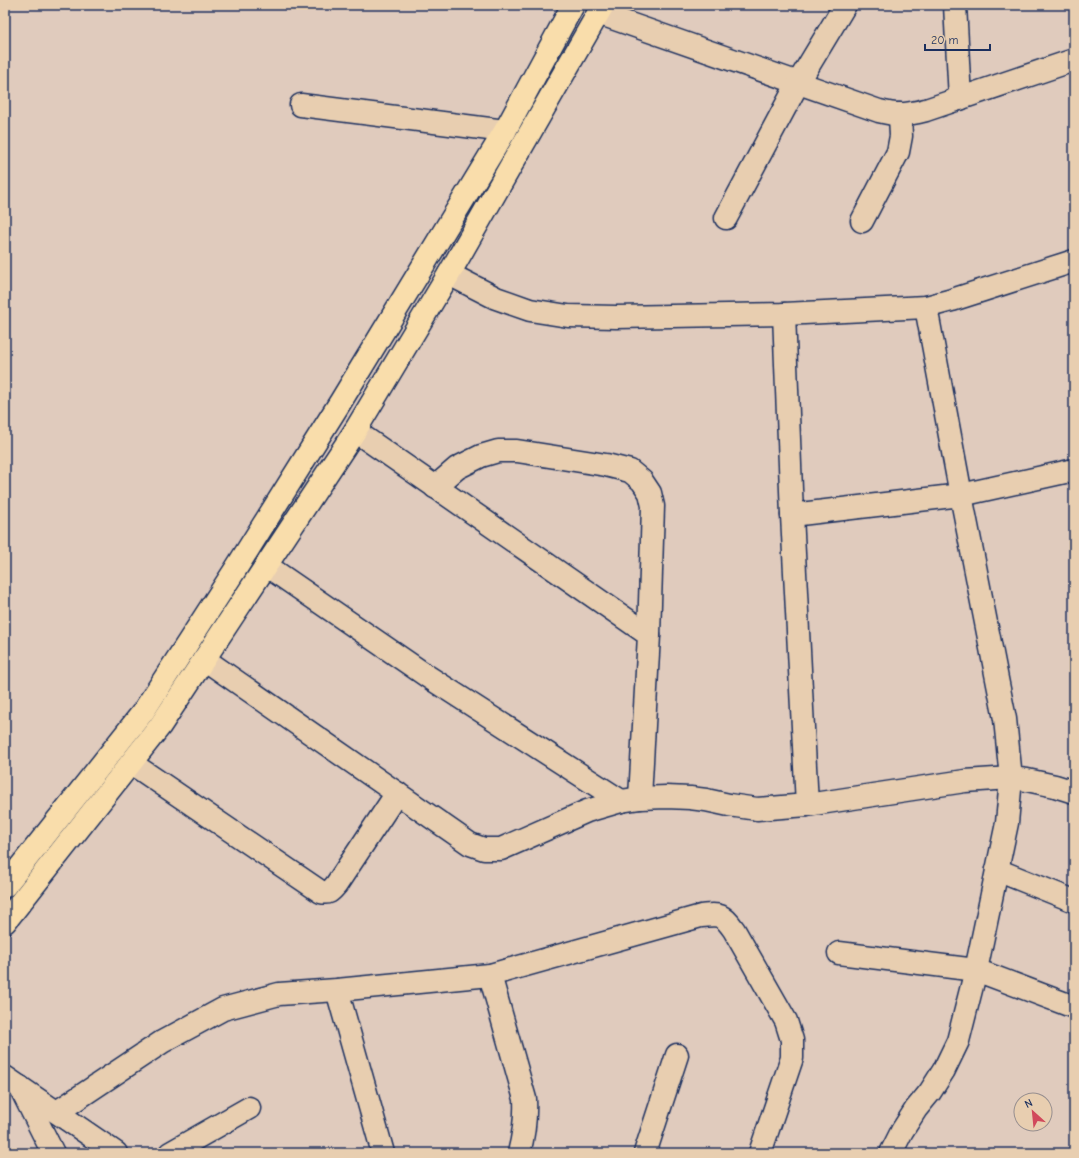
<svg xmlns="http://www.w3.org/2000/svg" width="1079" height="1158" font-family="'Comic Neue',sans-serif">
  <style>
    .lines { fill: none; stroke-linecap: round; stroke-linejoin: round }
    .street-casing { stroke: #1b2f5e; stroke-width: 25 }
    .secondary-casing { stroke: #1b2f5e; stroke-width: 25 }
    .highway-casing { stroke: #1b2f5e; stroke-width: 25 }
    .street { stroke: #e8ceb0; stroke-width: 22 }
    .secondary { stroke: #e8ceb0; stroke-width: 22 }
    .highway { stroke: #f9ddab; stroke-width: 22 }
  </style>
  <rect width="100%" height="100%" fill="#e0cbbd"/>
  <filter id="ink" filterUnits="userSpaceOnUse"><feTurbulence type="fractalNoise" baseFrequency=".025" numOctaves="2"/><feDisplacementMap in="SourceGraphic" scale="8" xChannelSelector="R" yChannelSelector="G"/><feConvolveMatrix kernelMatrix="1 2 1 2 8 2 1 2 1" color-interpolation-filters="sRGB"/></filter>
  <g filter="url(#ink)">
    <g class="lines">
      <defs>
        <g id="street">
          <polyline points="955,5 960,99"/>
          <path d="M598,13L879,111C899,116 906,115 926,110L1074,60"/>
          <polyline points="301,105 505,131"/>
          <polyline points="726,218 798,83 845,5"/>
          <polyline points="862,221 898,152 901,136 900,114"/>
          <polyline points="449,274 496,298 530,310 568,316 616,317 784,314 926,307 952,300 1074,261"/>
          <polyline points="784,314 792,515 807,805"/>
          <polyline points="355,431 649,635 640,798"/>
          <polyline points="435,487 457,468 481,456 498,451 517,451 606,465 630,471 642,481 650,493 653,506 649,635"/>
          <polyline points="792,515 961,495 1074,470"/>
          <polyline points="267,566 427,676 621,801"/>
          <polyline points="204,659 470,844 484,849 501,849 587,811 621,801 640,798 666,797 690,798 706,800 729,805 757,809 807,805 965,781 1011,778 1027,780 1055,786 1074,792"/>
          <path d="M131,763L321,892C329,894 331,891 336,885L397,793"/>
          <polyline points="997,870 1074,901"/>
          <polyline points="839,953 976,970 1074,1007"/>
          <path d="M490,975L525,1099C526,1119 524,1134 519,1153"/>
          <polyline points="337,990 383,1153"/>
          <polyline points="20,1087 53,1153"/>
          <path d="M57,1112L162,1042L223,1009L279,994L337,990L490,975L701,916C720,914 723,914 734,930L786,1021L792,1040V1058L760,1153"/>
          <polyline points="170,1153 249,1108"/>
          <polyline points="645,1153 677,1055"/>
          <polyline points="891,1153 902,1131 916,1109 930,1092 944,1070 958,1041 976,970 1007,823 1011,778 1005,719 998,684 961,495 926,307"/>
        </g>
        <polyline id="secondary" points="5,1077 116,1153"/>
        <g id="highway">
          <polyline points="5,886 143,712 235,570 341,401 505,131 573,5"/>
          <polyline points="5,922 160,726 355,431 449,274 603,5"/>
        </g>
      </defs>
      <use href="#street" class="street-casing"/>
      <use href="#secondary" class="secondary-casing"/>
      <use href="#highway" class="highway-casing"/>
      <use href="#street" class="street"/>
      <use href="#secondary" class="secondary"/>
      <use href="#highway" class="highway"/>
    </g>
  </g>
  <rect width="1079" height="1158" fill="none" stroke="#e8ceb0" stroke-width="20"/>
  <rect x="10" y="10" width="1059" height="1138" fill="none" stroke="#1b2f5e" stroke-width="1.5" filter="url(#ink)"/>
  <g transform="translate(1033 1112) rotate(333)"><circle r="19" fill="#e8ceb0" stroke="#968e8f"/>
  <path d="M0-3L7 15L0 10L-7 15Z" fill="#d1495b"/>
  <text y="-6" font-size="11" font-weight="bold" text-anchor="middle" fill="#1b2f5e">N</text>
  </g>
  <path d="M925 44v6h65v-6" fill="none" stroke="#1b2f5e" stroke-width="2"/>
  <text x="931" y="44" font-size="12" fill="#1b2f5e" stroke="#e8ceb0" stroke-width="3" paint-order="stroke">20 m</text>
</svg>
